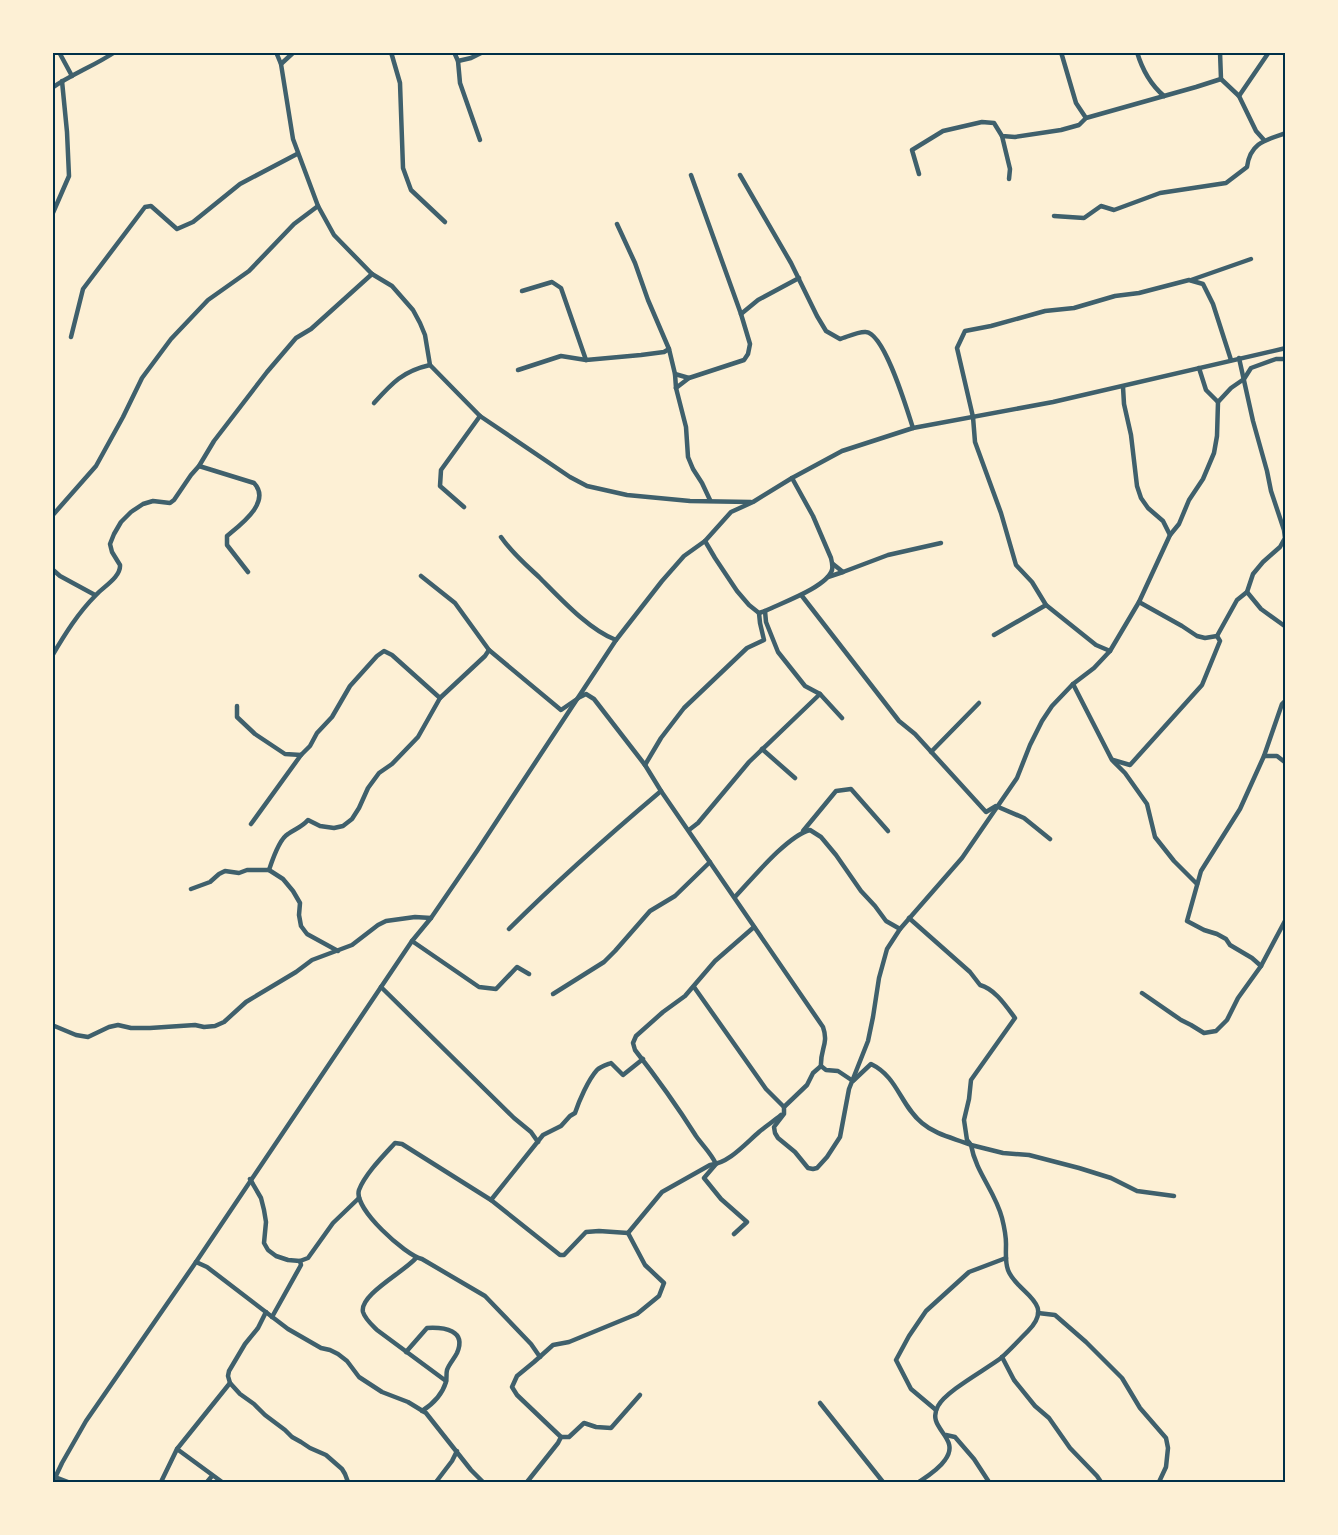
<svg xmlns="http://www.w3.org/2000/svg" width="1338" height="1535" font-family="Ubuntu,sans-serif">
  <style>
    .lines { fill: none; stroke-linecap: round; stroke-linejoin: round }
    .minor { stroke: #3f606c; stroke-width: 4.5 }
    .neatline { fill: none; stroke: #003049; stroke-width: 2 }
  </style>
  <rect width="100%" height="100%" fill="#fdf0d5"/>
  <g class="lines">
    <g class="minor">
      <polyline points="59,52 72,76"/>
      <polyline points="276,52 281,64 293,139 318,206 334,235 372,274 392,286 413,310 420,323 425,335 430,365 480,416 570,477 587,486 627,495 690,501 751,502"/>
      <polyline points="391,52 400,83 403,168 411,190 445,222"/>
      <polyline points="454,52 458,61 460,83 480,140"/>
      <polyline points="1061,52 1076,103 1086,118"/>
      <path d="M1137,52C1142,69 1151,85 1164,96"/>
      <polyline points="1220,52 1221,79 1239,96 1256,131 1264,140"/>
      <polyline points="458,61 471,58 483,52"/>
      <polyline points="281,64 294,52"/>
      <path d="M52,88C72,74 94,66 115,52"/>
      <polyline points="1239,96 1269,52"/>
      <polyline points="1002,136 1010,169 1009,179"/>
      <polyline points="919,174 912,150 943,131 982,122 994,123 1002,136 1015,137 1061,130 1079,125 1086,118 1196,87 1221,79"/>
      <path d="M740,175L791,263L817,316L826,331L840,339C847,337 859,331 866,332C885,334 907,410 913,428"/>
      <polyline points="52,215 69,176 67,132 62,81"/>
      <path d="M1054,216L1084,218L1101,206L1114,210L1160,193L1226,183L1247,167C1250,143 1265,140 1286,133"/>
      <polyline points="617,224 635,263 648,300 669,349 675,374 676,388 686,427 688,457 693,469 702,483 710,500"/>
      <polyline points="1191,280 1251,259"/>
      <polyline points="522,291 552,282 561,288 586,360"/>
      <polyline points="741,314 758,300 799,278"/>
      <polyline points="71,337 83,289 145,207 151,206 177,229 193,222 240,184 297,154"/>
      <polyline points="1199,368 1206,390 1218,402"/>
      <polyline points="518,370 561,356 586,360 641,355 664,352 669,349"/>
      <polyline points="675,374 689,378"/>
      <polyline points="1123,387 1124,404 1131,435 1137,486 1141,498 1148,508 1163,521 1170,535"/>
      <polyline points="676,388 689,378 744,360 748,354 750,344 741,314 691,175"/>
      <path d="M374,403C392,383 403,371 430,365"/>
      <path d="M199,466L254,483C272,502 240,525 227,536V545L248,572"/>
      <polyline points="464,507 440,486 441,470 480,416"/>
      <polyline points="52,516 96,466 123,417 142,378 171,339 208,300 249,271 294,224 318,206"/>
      <path d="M501,537C512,553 525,564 539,577C560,598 589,630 616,640"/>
      <polyline points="705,541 715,558 737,591 749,605 759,613 765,611 766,622 778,652 805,686 820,694 842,718"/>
      <polyline points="833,564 843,572 888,555 941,543"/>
      <polyline points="52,569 60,576 95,595"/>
      <path d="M421,576L455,603L489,650L561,710L580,697L586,694L594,699L645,765L661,791L823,1027C829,1044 820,1049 821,1066L826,1070L838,1071L853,1081"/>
      <polyline points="828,577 843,572"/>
      <polyline points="1247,592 1261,609 1286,627"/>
      <polyline points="802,596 899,721 915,734 986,812 996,806 1024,818 1050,839"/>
      <polyline points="1139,602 1182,626 1197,636 1205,638 1217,636 1237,600 1247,592 1253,574 1263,562 1280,547 1285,538 1284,530 1271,491 1267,471 1253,421 1239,358"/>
      <path d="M765,611C781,603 827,587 832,570C833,566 832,562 831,558L813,516L792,478"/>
      <polyline points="994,635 1046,605"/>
      <polyline points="1110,651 1096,645 1046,605 1032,582 1016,565 1001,513 975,442 973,417 957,348 965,331 991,326 1045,311 1074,308 1115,296 1139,293 1189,280 1203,284 1213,304 1231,360"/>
      <path d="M52,656C65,634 78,613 96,595C103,587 121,577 120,565L112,552L110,544L114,534L121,522L131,512L143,504L153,501L170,503L174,500L191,475L199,466L214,441L267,372L296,338L311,329L372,274"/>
      <polyline points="1073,684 1112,760 1125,773 1147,804 1155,837 1174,861 1197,884"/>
      <polyline points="237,706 237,717 255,734 285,754 301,755 310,746 317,733 332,717 350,686 377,656 384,651 392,655 440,698"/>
      <polyline points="762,749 795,778"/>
      <polyline points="931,752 979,703"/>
      <polyline points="1264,756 1277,756 1286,763"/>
      <polyline points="1113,760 1130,765 1202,685 1220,641 1217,636"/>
      <polyline points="645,765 661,738 684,708 747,648 764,640 760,623 759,613"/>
      <polyline points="251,824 301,755"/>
      <polyline points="689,830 698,823 749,762 820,694"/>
      <polyline points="803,831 836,791 851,789 888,831"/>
      <path d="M269,870C272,861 279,839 288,834C295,829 302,827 308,820L320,826L334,828L343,826L352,819L359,808L368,788L379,773L392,764L418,737L440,698L485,656L489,650"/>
      <polyline points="191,889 210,882 219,874 225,871 239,873 247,870 269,870 283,879 293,891 300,903 299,915 301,926 307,934 338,951"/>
      <path d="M735,897C752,879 787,836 810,830L821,837L836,855L861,891L875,906L886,921L900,929"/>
      <path d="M909,918L970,972L980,985C995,989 1006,1006 1015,1018L971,1080L969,1099L964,1120L967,1140L971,1145L1003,1153L1029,1155L1079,1168L1111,1178L1137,1191L1174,1196"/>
      <path d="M509,929C558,880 609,835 661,791"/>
      <polyline points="412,941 479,987 496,989 517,967 529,974"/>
      <polyline points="1261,966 1252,958 1230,945 1226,939 1217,934 1204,930 1187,921 1201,871 1240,809 1264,756 1282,704 1286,700"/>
      <polyline points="381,987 514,1118 531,1132 538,1142"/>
      <polyline points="694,987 766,1089 784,1107"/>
      <polyline points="1142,993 1181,1020 1191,1025 1204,1033 1216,1031 1227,1020 1238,998 1261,966 1286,919"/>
      <polyline points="553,994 604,962 615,951 650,911 675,896 710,862"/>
      <polyline points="52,1025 76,1035 88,1037 109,1027 118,1025 131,1028 150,1028 195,1025 204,1027 215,1026 224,1022 246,1002 296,972 312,960 352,945 378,925 386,921 415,917 431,918"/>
      <polyline points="821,1066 813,1073 807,1085 784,1107 784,1114 774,1127 775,1133 778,1138 795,1152 808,1168 813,1169 817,1168 827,1157 840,1137 849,1089 868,1041 873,1017 879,978 887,949 900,929 962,858 1017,778 1030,745 1042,721 1052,706 1073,684 1094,668 1110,651 1139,602 1170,535 1179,524 1189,500 1203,479 1214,453 1217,436 1218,402 1231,388 1244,379 1251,368 1276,359 1286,359"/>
      <path d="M854,1080L871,1064C898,1077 900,1105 922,1123C936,1135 954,1138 971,1145C976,1173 995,1191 1002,1218C1004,1226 1006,1236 1006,1244C1006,1253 1005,1262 1008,1270C1016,1293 1057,1302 1028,1331C1019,1340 1010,1350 1001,1358C985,1370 946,1391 938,1406C925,1429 962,1437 945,1460C939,1469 928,1476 919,1482"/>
      <polyline points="250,1179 261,1198 264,1210 266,1222 264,1243 268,1250 276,1256 288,1260 300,1261 308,1258 333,1223 359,1198"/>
      <path d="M491,1200L543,1135L561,1126L570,1116L575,1113C579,1101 588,1080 597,1070C600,1067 606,1065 611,1063L623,1075L643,1059"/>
      <path d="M628,1233L662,1192L710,1165C729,1163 745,1144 759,1132C766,1126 774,1121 781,1115"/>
      <path d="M734,1234L747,1222L721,1199L704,1178L716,1164C711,1153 703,1146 696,1136C677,1106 657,1078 635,1050L633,1043L636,1036L663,1012L685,996L715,961L754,927"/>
      <path d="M416,1258C404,1272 359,1295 363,1312C365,1319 372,1325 377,1330L446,1381"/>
      <polyline points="196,1262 207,1267 288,1329 321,1348 330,1350 338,1354 347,1361 359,1377 382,1392 408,1402 426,1413 471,1470 483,1482"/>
      <polyline points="266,1312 258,1328 245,1344 229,1371 228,1376 230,1383 240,1394 254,1404 265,1415 285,1430 292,1437 301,1442 310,1448 326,1455 342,1469 345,1474 348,1482"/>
      <polyline points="1038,1313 1055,1315 1086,1342 1122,1378 1140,1408 1166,1438 1168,1448 1166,1467 1159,1482"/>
      <polyline points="272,1317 301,1265 300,1261"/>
      <path d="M406,1352L427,1328C444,1327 467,1330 457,1353C454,1359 449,1364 447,1370C446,1374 447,1378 446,1382C442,1395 433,1404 422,1411"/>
      <path d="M540,1357L531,1344L485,1296L422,1259C405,1255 353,1208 359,1190C365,1174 384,1155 395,1143L402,1144L491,1200L560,1255H564L586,1232L599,1231L628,1233"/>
      <polyline points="1002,1357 1014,1380 1035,1406 1049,1418 1070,1448 1097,1476 1101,1482"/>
      <polyline points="820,1403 883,1482"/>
      <polyline points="936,1410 911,1389 896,1360 909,1336 926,1311 969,1272 1006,1258"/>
      <polyline points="946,1435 955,1437 974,1459 989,1482"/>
      <polyline points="561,1437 569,1437 584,1423 596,1427 611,1428 640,1395"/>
      <polyline points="177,1449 222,1482"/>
      <polyline points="55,1477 68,1482"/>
      <polyline points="53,1482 62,1463 86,1421 196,1262 412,941 431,918 477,851 616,640 662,581 684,556 705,541 731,512 753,502 792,478 842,451 913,428 1053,402 1286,348"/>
      <polyline points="161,1482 177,1449 230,1383"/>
      <polyline points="207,1482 212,1476"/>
      <polyline points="436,1482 452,1461 457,1451"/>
      <polyline points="527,1482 558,1443 561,1437 517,1395 512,1387 517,1376 534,1362 553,1345 569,1342 637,1314 659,1296 664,1283 645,1265 628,1233"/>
    </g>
  </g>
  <rect width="1338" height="1535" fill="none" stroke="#fdf0d5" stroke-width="108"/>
  <rect x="54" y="54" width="1230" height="1427" class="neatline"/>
</svg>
